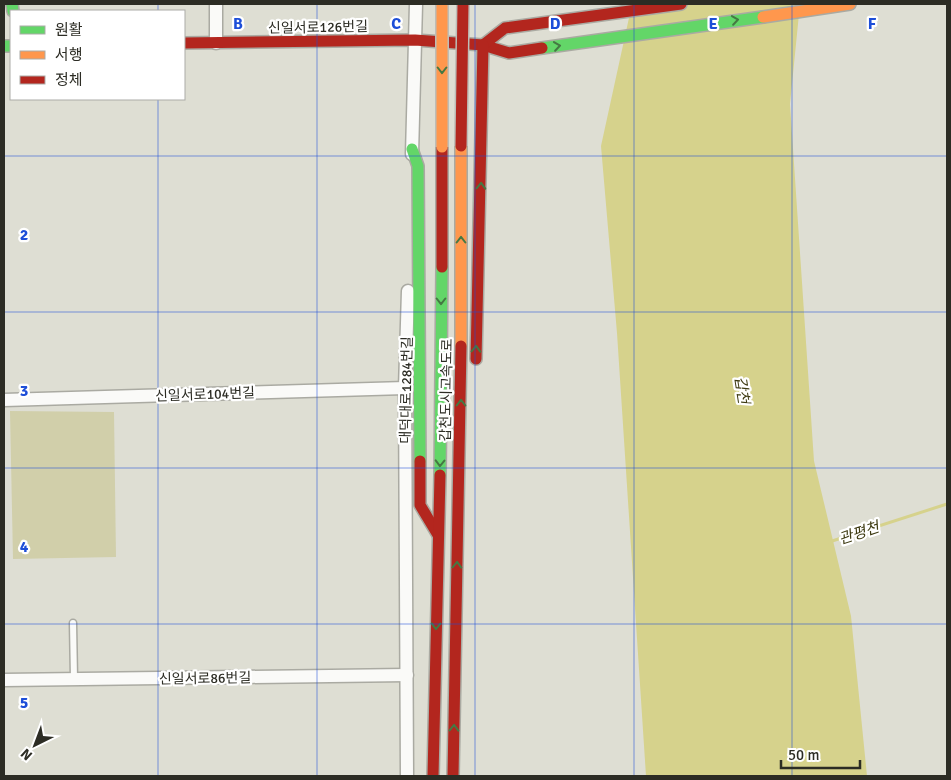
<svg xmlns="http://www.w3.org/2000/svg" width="951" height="780" font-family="Signika,'Noto Sans KR',sans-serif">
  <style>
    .green { fill: #d1cfaa }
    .water { fill: #d6d28c }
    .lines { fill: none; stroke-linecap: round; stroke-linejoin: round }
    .stream { stroke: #d6d28c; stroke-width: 3 }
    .lane-casing { stroke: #aaaaa2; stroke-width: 9 }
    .street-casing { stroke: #aaaaa2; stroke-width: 15 }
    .fast-casing { stroke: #aaaaa2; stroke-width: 14 }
    .slow-casing { stroke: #aaaaa2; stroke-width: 14 }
    .jam-casing { stroke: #aaaaa2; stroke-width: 14 }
    .lane { stroke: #fafaf8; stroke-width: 6 }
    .street { stroke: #fafaf8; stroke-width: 12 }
    .fast { stroke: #63d668; stroke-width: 11 }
    .slow { stroke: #ff974d; stroke-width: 11 }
    .jam { stroke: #b3261e; stroke-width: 11 }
    .slow-bridge-casing { stroke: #bdbdb7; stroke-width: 14; stroke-linecap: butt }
    .jam-bridge-casing { stroke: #bdbdb7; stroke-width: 14; stroke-linecap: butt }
    .slow-bridge { stroke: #ff974d; stroke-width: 11 }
    .jam-bridge { stroke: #b3261e; stroke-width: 11 }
    .oneway { stroke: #457843 }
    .grid { fill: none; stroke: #1d4ed8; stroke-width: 1; stroke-opacity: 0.55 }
    .labels { text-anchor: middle; stroke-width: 4.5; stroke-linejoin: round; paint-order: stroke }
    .street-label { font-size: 14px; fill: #2c2c24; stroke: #fff }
    .water-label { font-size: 15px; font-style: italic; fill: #3d3a11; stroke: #fff }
    .grid-label { font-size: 16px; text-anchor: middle; font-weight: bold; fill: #1d4ed8; stroke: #fff; stroke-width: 4.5; stroke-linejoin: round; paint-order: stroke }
  </style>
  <rect width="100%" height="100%" fill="#deded3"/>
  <polygon class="green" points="10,411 114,412 116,557 13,559"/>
  <polygon class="water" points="632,4 800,4 790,104 814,461 851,616 867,776 646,776 617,333 601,146"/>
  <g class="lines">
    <polyline class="stream" points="829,542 947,504"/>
    <defs>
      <polyline id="lane" points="73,623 74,679"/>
      <g id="street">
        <polyline points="216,4 216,43"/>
        <polyline points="412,154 416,4"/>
        <polyline points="4,400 405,388"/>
        <polyline points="4,680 407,675"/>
        <polyline points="407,776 405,388 408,291"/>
      </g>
      <g id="fast">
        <polyline points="12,4 13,11"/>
        <polyline points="4,46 11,46"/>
        <polyline points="542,48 763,17"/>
        <polyline points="412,149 418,166 420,461"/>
        <polyline points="440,475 442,267"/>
      </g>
      <g id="slow">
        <polyline points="763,17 850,4"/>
        <polyline points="461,146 461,346"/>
      </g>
      <g id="jam">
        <polyline points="184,43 415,40 483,45 509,53 542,48"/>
        <polyline points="483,45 505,28 681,4"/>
        <polyline points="442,267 442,147"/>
        <polyline points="476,359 483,45"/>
        <polyline points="420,461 420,505 438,535"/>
        <polyline points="433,776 440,475"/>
        <polyline points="453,776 461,346"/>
      </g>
    </defs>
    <use href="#lane" class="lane-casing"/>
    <use href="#street" class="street-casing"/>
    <use href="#fast" class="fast-casing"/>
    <use href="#slow" class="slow-casing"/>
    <use href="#jam" class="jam-casing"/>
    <use href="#lane" class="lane"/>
    <use href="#street" class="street"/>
    <use href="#fast" class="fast"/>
    <use href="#slow" class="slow"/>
    <use href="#jam" class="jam"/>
    <defs>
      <polyline id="slow-bridge" points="442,4 442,147"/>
      <polyline id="jam-bridge" points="461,146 463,4"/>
    </defs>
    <use href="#slow-bridge" class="slow-bridge-casing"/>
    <use href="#jam-bridge" class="jam-bridge-casing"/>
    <use href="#slow-bridge" class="slow-bridge"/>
    <use href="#jam-bridge" class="jam-bridge"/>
  </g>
  <defs><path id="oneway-chevron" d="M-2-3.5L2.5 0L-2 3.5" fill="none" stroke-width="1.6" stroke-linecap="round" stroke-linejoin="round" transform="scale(1.25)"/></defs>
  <g class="oneway">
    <use href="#oneway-chevron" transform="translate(735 20) rotate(-8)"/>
    <use href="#oneway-chevron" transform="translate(557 46) rotate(-8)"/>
    <use href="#oneway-chevron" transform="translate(442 70) rotate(90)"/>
    <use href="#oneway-chevron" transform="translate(481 186) rotate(-88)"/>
    <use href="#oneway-chevron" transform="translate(461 240) rotate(-90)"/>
    <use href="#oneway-chevron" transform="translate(441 301) rotate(90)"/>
    <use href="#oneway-chevron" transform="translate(476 349) rotate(-88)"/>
    <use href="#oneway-chevron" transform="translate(461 403) rotate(-90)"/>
    <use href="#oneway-chevron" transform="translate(440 463) rotate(91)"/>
    <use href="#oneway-chevron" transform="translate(457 565) rotate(-88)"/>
    <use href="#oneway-chevron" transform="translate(436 626) rotate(91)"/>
    <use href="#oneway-chevron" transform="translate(454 728) rotate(-89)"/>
  </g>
  <path class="grid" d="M158,4V11M317,4V776M475,4V776M634,4V776M792,4V776M158,99V776M4,156H947M4,312H947M4,468H947M4,624H947"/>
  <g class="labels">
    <g class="street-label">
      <text transform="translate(318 27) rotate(-1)" y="5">신일서로126번길</text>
      <text transform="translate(406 390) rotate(-89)" y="5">대덕대로1284번길</text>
      <text transform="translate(446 390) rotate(-89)" y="5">갑천도시고속도로</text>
      <text transform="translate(205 394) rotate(-2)" y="5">신일서로104번길</text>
      <text transform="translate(205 678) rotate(-1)" y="5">신일서로86번길</text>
    </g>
    <g class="water-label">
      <text transform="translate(742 390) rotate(81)" y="5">갑천</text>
      <text transform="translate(859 533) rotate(-18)" y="5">관평천</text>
    </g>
  </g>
  <g class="grid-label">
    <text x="238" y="29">B</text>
    <text x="396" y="29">C</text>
    <text x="555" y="29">D</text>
    <text x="713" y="29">E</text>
    <text x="872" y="29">F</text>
    <text x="24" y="240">2</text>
    <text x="24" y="396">3</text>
    <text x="24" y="552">4</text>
    <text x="24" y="708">5</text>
  </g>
  <rect width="951" height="780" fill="none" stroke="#2c2c24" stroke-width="10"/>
  <rect x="10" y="10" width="175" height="90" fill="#ffffff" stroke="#ababa7"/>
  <rect x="20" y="26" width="25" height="8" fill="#63d668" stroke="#ababa7"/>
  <text x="55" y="35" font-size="15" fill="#2c2c24">원활</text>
  <rect x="20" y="51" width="25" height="8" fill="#ff974d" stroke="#ababa7"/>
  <text x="55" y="60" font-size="15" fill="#2c2c24">서행</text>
  <rect x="20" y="76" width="25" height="8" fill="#b3261e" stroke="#ababa7"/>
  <text x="55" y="85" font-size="15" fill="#2c2c24">정체</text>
  <g transform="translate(35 745) rotate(222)" stroke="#ffffff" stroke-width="4" paint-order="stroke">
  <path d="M0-4L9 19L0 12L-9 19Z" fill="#2c2c24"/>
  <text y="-8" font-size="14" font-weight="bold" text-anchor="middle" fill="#2c2c24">N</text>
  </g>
  <path d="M781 760v8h79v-8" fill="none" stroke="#2c2c24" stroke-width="2.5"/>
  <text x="788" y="760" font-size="15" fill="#2c2c24" stroke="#ffffff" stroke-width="4" paint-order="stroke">50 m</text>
</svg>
